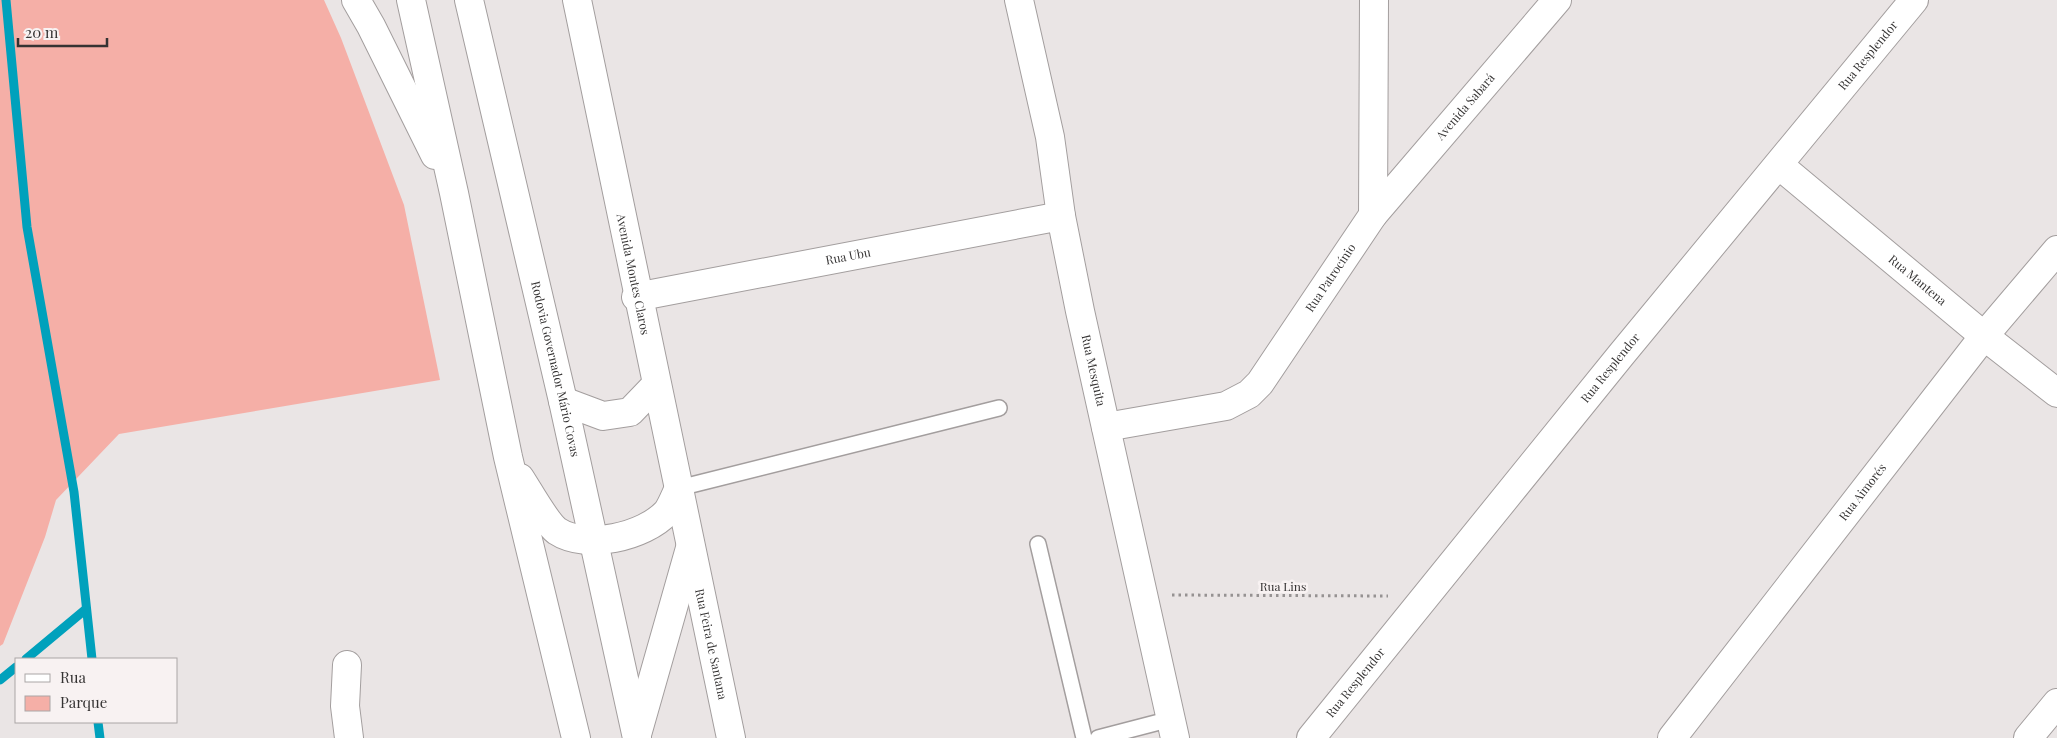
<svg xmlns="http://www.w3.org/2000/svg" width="2057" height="738" font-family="'Playfair Display',serif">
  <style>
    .green { fill: #f5afa7 }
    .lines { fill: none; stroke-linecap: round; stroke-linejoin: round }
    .stream { stroke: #00a1bc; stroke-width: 9 }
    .lane-casing { stroke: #a39e9e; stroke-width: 18 }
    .street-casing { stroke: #a39e9e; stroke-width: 30 }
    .primary-casing { stroke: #a39e9e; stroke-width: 30 }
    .path { stroke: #969292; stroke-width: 3; stroke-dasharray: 2.5 4; stroke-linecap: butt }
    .lane { stroke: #fff; stroke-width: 15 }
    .street { stroke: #fff; stroke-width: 28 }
    .primary { stroke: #fff; stroke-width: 28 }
    .labels { text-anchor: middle; stroke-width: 5; stroke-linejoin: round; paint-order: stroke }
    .street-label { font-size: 12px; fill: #353333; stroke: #f8f2f2 }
  </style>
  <rect width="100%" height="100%" fill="#eae5e5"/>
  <polygon class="green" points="0,0 324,0 341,38 404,205 440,380 119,434 56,500 45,537 3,644 0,646"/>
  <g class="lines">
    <g class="stream">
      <polyline points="6,0 27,227 74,492 92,659"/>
      <polyline points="26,659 86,609"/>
      <polyline points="0,680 16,667"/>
      <polyline points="98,722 100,738"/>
    </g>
    <defs>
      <g id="lane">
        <polyline points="679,488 999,408"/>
        <polyline points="1038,544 1084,738"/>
        <polyline points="1098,738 1171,719"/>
      </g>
      <g id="street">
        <path id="s1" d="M577,0C626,246 678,492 731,738"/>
        <path id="s2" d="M1019,0L1050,137L1061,216L1080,311L1175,738"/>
        <path id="s3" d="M1779,165L1984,336L2057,393"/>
        <polyline points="1373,215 1374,0"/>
        <path id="s4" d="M636,297L1061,216"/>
        <path id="s5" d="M1106,427L1226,406L1249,394L1260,383L1373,215L1557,0"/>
        <polyline points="347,665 345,706 349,738"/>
        <path id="s6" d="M1311,738L1621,355L1914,0"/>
        <path id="s7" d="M1672,738L1984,336L2057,250"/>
        <polyline points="2028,738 2057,703"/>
      </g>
      <g id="primary">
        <polyline points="356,0 371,26 435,155"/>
        <polyline points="411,0 454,193 508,457 576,738"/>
        <path id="s8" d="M469,0L563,401L637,738"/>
        <polyline points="563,401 603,416 630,412 655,386"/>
        <path d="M520,478C528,490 546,523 557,531C586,550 644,537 667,512C672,505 675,496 679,488"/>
        <polyline points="638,731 690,548"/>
      </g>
    </defs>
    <use href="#lane" class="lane-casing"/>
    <use href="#street" class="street-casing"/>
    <use href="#primary" class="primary-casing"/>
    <polyline class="path" points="1172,595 1388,596"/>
    <use href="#lane" class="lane"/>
    <use href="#street" class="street"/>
    <use href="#primary" class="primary"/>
  </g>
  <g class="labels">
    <g class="street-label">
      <text dy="4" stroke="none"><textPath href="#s6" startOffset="881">Rua Resplendor</textPath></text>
      <text dy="4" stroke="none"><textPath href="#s5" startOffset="508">Avenida Sabará</textPath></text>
      <text dy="4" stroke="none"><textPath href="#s4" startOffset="216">Rua Ubu</textPath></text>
      <text dy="4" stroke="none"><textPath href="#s1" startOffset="280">Avenida Montes Claros</textPath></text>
      <text dy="4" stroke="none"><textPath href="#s5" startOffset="290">Rua Patrocínio</textPath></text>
      <text dy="4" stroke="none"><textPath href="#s3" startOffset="180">Rua Mantena</textPath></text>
      <text dy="4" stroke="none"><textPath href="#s6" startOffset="476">Rua Resplendor</textPath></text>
      <text dy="4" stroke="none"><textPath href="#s8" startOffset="379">Rodovia Governador Mário Covas</textPath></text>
      <text dy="4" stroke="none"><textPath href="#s2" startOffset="378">Rua Mesquita</textPath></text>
      <text dy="4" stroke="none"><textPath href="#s7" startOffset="311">Rua Aimorés</textPath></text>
      <text x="1283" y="591">Rua Lins</text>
      <text dy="4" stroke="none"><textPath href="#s1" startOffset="658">Rua Feira de Santana</textPath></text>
      <text dy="4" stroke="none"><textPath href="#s6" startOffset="71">Rua Resplendor</textPath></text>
    </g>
  </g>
  <rect x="15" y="658" width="162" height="65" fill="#f8f2f2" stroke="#aaa6a6"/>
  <rect x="25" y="674" width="25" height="8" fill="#ffffff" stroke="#aaa6a6"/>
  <text x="60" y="683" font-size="15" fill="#353333">Rua</text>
  <rect x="25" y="696" width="25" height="15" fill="#f5afa7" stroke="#aaa6a6"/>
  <text x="60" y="708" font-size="15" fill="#353333">Parque</text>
  <path d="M18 38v8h89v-8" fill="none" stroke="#353333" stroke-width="2.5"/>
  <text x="25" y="38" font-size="15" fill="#353333" stroke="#f8f2f2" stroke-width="4" paint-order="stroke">20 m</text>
</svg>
